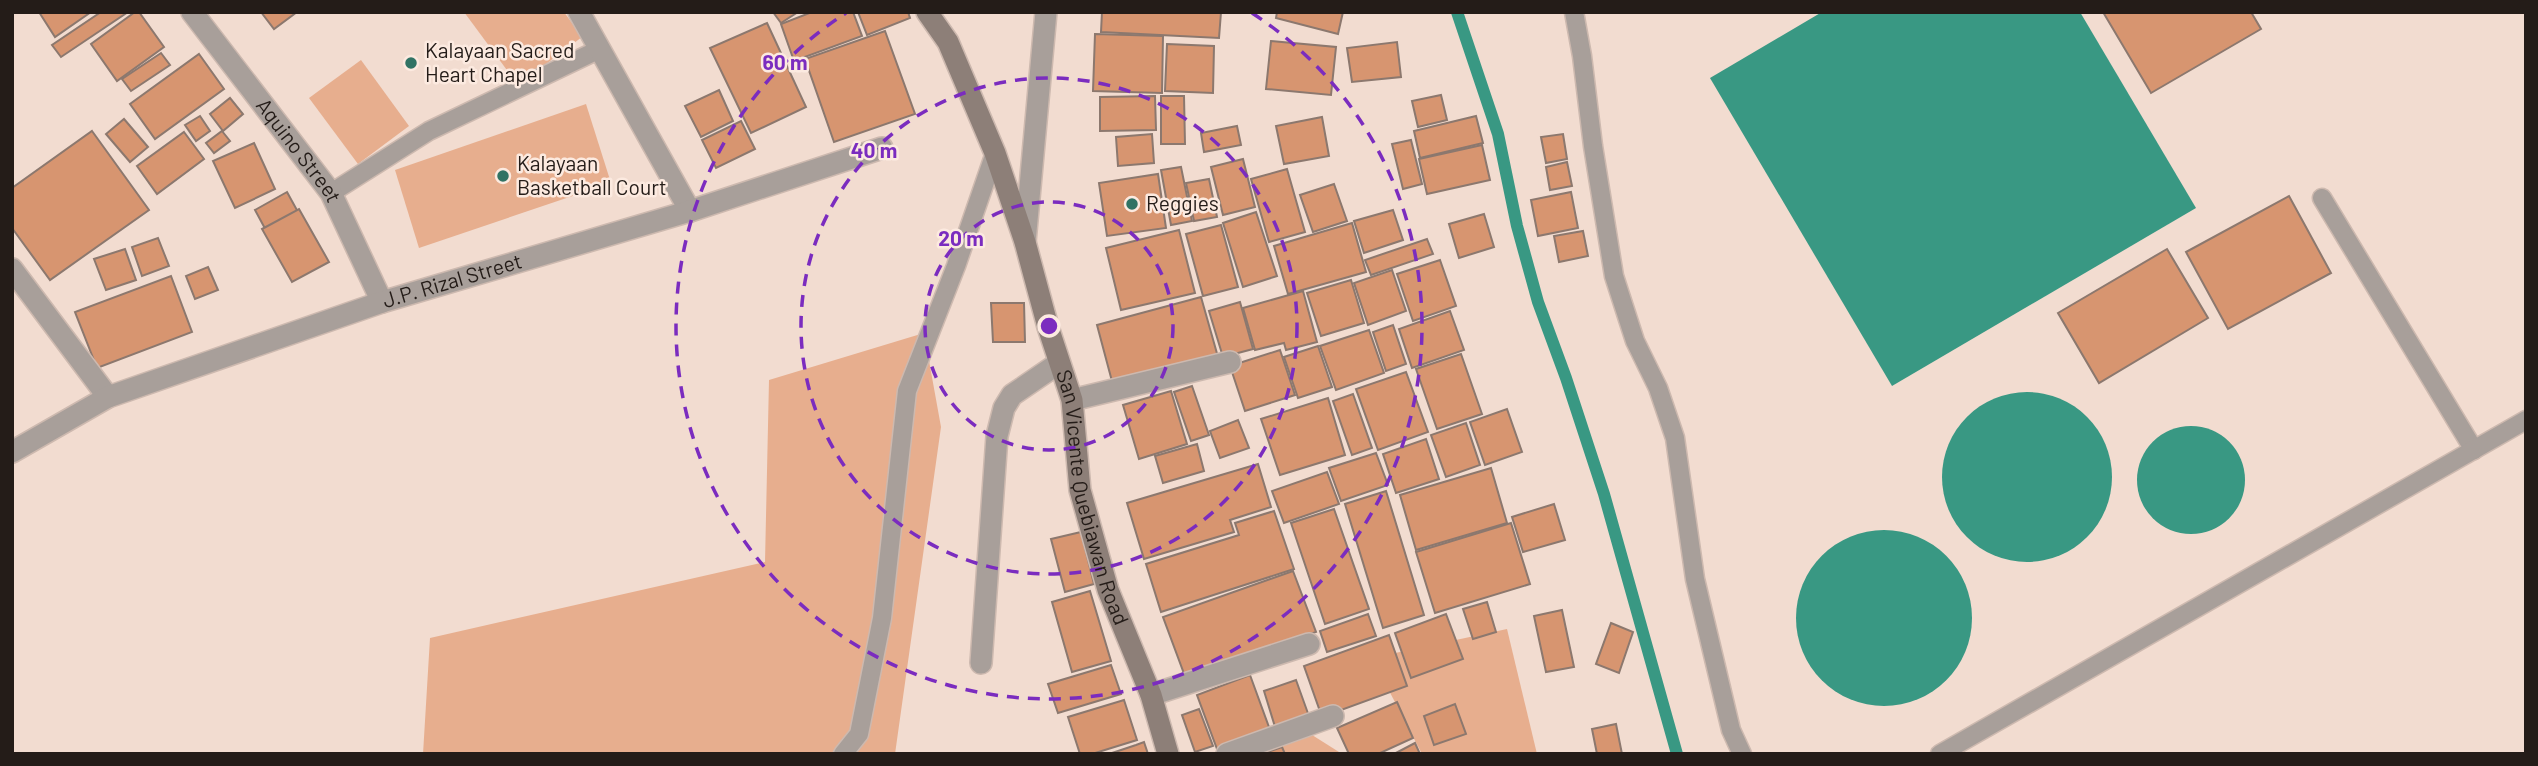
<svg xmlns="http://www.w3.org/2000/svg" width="2538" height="766" font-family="Barlow,sans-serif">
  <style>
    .green { fill: #e7ae8e }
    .water { fill: #399883 }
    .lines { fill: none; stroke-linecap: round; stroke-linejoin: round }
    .stream { stroke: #399883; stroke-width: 12 }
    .building { fill: #d79570; stroke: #8c786e; stroke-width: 2 }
    .lane-casing { stroke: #cdb9af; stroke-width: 21 }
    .street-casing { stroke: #cdb9af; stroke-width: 24 }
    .secondary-casing { stroke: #cdb9af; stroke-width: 24 }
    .lane { stroke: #a89f9a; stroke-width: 18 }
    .street { stroke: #a89f9a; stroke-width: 21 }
    .secondary { stroke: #8d7f78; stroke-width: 21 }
    .ring { fill: none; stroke: #7b2cbf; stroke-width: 3.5; stroke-dasharray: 12 9 }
    .poi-dot { fill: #317364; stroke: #fceae0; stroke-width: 2.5 }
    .labels { text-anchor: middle; stroke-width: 5; stroke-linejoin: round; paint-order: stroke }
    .poi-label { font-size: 21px; fill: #241c18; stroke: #fceae0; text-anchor: start }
    .street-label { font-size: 21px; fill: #241c18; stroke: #fceae0 }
    .centre { fill: #7b2cbf; stroke: #fceae0; stroke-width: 3.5 }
    .ring-label { font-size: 21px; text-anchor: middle; font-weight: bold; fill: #7b2cbf; stroke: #fceae0; stroke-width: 5; stroke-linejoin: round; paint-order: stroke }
  </style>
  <rect width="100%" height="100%" fill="#f2dcd0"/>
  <g class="green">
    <polygon points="464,12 564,12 582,37 518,85"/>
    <polygon points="361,60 409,126 358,164 309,98"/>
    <polygon points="586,104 611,183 419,248 395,170"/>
    <polygon points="924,333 941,427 895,754 423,754 430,638 765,562 769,380"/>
    <polygon points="1507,629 1537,754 1422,754 1372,658"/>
    <polygon points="1301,728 1339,752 1341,754 1281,754 1276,740"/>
  </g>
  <g class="water">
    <polygon points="1822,12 2080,12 2196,208 1892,386 1710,78"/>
    <circle cx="2027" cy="477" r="85"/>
    <circle cx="2191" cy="480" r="54"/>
    <circle cx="1884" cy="618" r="88"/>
  </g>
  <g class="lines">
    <polyline class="stream" points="1457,12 1498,134 1517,226 1538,302 1566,378 1604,494 1677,754"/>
  </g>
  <g class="building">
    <polygon points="39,12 91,12 55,37"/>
    <polygon points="101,12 128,12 61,57 52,45"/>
    <polygon points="135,12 139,12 164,47 117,81 91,44"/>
    <polygon points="261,12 297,12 274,29"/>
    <polygon points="773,12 798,12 781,23"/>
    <polygon points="812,12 853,12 862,36 794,61 781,24"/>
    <polygon points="858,12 908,12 910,18 867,35"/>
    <polygon points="1102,12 1221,12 1219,38 1101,32"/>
    <polygon points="1277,12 1343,12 1338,34 1276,18"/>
    <polygon points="2103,12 2251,12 2261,29 2151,93"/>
    <polygon points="767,23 806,107 751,133 710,48"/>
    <polygon points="885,31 915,114 834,142 805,59"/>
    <polygon points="1095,34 1163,36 1162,93 1093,91"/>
    <polygon points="1271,41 1336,47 1331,95 1266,89"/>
    <polygon points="1397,42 1401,77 1352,82 1347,48"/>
    <polygon points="1167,44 1214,46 1213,93 1165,91"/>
    <polygon points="161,53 170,65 131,91 122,79"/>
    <polygon points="199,54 224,89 155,139 130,104"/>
    <polygon points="719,90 733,121 701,137 685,106"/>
    <polygon points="1441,95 1447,120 1418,127 1412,101"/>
    <polygon points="1155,96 1156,130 1100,131 1100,97"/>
    <polygon points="1161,96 1184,96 1185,144 1161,144"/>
    <polygon points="230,98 243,114 223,131 210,114"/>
    <polygon points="200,116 210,131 196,141 185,125"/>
    <polygon points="1476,116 1483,143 1420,158 1414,131"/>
    <polygon points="1322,117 1329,156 1284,164 1276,126"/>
    <polygon points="124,119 148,147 130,162 106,134"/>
    <polygon points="741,121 755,149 716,168 702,140"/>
    <polygon points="1237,126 1241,145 1204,152 1201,133"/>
    <polygon points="92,131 149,210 50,280 12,228 12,188"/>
    <polygon points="222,131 230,141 214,153 206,143"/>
    <polygon points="184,132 204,159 157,194 137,166"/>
    <polygon points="1152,134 1154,163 1118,166 1116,137"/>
    <polygon points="1563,134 1567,159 1546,163 1541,137"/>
    <polygon points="1411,140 1422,184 1403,189 1392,144"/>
    <polygon points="254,143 275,189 235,208 213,161"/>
    <polygon points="1482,145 1490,180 1427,194 1419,159"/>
    <polygon points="1243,159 1255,207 1223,215 1211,167"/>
    <polygon points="1567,162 1572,186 1550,190 1546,167"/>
    <polygon points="1181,167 1192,221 1171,225 1161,170"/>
    <polygon points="1287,169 1305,232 1269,242 1251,179"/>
    <polygon points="1158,174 1166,228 1107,236 1099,183"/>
    <polygon points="1209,179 1217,217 1194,221 1186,183"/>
    <polygon points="1334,184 1347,221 1313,232 1300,195"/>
    <polygon points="287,192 315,243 282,260 255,210"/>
    <polygon points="1571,192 1578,228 1538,236 1531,200"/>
    <polygon points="2289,196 2331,273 2228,329 2186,252"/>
    <polygon points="299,209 329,262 292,282 262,229"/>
    <polygon points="1393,210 1403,240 1364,253 1354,221"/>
    <polygon points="1256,212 1277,276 1243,287 1223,223"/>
    <polygon points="1484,214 1494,247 1459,258 1449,224"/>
    <polygon points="1352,223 1366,272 1288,294 1274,246"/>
    <polygon points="1221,225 1238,287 1203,296 1186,234"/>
    <polygon points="1179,230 1195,293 1121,310 1106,248"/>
    <polygon points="1583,231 1588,256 1559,262 1554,236"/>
    <polygon points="158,238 169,266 142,276 132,247"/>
    <polygon points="1427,239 1433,254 1371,275 1365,260"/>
    <polygon points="125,249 136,280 106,290 94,259"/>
    <polygon points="2167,249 2208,318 2099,383 2058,313"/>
    <polygon points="1440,260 1456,306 1413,321 1397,274"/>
    <polygon points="208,267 218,290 195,299 186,276"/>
    <polygon points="1392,270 1406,311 1368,325 1354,283"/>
    <polygon points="171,276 192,332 97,368 75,312"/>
    <polygon points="1351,280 1364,323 1321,336 1307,293"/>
    <polygon points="1303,291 1317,342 1286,350 1284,343 1255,350 1243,308"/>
    <polygon points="1201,297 1218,357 1113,385 1097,325"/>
    <polygon points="1240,302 1253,349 1223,357 1209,311"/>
    <polygon points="991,303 1024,303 1025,342 993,342"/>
    <polygon points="1450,311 1464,350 1412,368 1399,329"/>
    <polygon points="1393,325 1406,364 1386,371 1373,332"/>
    <polygon points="1369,330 1384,373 1336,390 1320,346"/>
    <polygon points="1318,346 1332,387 1298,398 1284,357"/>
    <polygon points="1280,350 1295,395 1245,411 1230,366"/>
    <polygon points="1461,354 1482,414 1437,429 1416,369"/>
    <polygon points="1406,372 1428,432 1378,450 1356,389"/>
    <polygon points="1192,386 1209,435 1191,441 1174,392"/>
    <polygon points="1171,391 1187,444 1139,459 1123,405"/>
    <polygon points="1353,394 1372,448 1352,455 1333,401"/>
    <polygon points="1328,398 1345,455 1280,475 1261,419"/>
    <polygon points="1507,409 1522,452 1485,465 1470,422"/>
    <polygon points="1238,420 1249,448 1220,458 1210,431"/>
    <polygon points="1466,423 1480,465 1446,477 1431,435"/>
    <polygon points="1426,439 1439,479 1396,493 1383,454"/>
    <polygon points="1197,444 1204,471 1163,483 1155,456"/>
    <polygon points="1376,453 1388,485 1341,501 1329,468"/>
    <polygon points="1258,464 1271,507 1230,520 1234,532 1144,559 1127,503"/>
    <polygon points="1491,468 1507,523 1416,550 1400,495"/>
    <polygon points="1327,472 1339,504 1284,523 1272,491"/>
    <polygon points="1386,491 1424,615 1383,628 1345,504"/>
    <polygon points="1554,504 1565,540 1523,552 1512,517"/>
    <polygon points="1334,509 1369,609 1325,624 1291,523"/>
    <polygon points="1274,511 1294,569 1161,612 1146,564 1239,535 1235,523"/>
    <polygon points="1511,523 1530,584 1435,613 1416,552"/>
    <polygon points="1081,532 1094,584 1065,592 1051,539"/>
    <polygon points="1293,571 1316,632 1186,679 1163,617"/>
    <polygon points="1090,591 1111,661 1072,672 1052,602"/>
    <polygon points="1487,602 1496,632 1473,639 1463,609"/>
    <polygon points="1562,610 1574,667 1546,672 1534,616"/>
    <polygon points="1368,614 1376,636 1327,652 1320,631"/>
    <polygon points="1446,614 1463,659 1411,678 1395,633"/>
    <polygon points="1611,623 1633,632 1619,673 1596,664"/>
    <polygon points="1389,635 1407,686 1322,717 1304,666"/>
    <polygon points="1111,665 1121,694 1058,713 1048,684"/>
    <polygon points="1250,675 1270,730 1217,749 1197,695"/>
    <polygon points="1296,680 1310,719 1276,730 1264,691"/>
    <polygon points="1124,700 1137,740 1092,754 1080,754 1068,717"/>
    <polygon points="1397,702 1413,738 1378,754 1349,754 1337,728"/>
    <polygon points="1455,704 1466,734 1434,745 1424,716"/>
    <polygon points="1199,709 1213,746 1195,752 1182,715"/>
    <polygon points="1616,724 1622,754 1597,754 1592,729"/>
    <polygon points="1144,742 1148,754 1109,754 1136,745"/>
    <polygon points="1415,743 1420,754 1394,754"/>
    <polygon points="1282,747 1285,754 1262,754"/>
  </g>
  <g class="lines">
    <defs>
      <g id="lane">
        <polyline points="1574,12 1582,56 1593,146 1614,276 1635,341 1658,388 1675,438 1695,579 1731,730 1742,754"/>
        <polyline points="331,193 429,131 600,49"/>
        <polyline points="2322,198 2474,450"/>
        <polyline points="843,754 859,734 882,618 907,391 956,266 995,153"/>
        <polyline points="1940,754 2526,420"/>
      </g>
      <g id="street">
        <path id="s1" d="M192,12L331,193L382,302"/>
        <polyline points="579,12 690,211"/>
        <polyline points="1025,242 1046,12"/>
        <polyline points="12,269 108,397"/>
        <polyline points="1072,400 1230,362"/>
        <path id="s2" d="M12,452L108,397L382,302L690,211L882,148"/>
        <polyline points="981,663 997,436 1004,408 1012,395 1059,363"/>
        <polyline points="1151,695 1309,644"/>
        <polyline points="1227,754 1333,716"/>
      </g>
      <g id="secondary">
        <path id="s3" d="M927,12L948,42L995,153L1025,242L1048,327L1072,400L1080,490L1108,590L1151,695L1168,754"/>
      </g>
    </defs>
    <use href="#lane" class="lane-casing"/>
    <use href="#street" class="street-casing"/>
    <use href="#secondary" class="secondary-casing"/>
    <use href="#lane" class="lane"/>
    <use href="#street" class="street"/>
    <use href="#secondary" class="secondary"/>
  </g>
  <g class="ring">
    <circle cx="1049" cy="326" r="124"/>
    <circle cx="1049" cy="326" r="248"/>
    <path d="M1252 13A373 373 0 1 1 846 13"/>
  </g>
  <g class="poi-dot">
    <circle cx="411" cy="63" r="7"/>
    <circle cx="503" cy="176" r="7"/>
    <circle cx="1132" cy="204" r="7"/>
  </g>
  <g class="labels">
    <g class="poi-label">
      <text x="425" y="58">Kalayaan Sacred<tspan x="425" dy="24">Heart Chapel</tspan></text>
      <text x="517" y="171">Kalayaan<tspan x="517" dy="24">Basketball Court</tspan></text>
      <text x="1146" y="211">Reggies</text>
    </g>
    <g class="street-label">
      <text dy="7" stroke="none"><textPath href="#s1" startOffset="175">Aquino Street</textPath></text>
      <text dy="7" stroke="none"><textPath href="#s2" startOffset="474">J.P. Rizal Street</textPath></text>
      <text dy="7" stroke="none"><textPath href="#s3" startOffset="516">San Vicente Quebiawan Road</textPath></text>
    </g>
  </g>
  <circle cx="1049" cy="326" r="10" class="centre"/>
  <g class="ring-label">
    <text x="785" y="70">60 m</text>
    <text x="874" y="158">40 m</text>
    <text x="961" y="246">20 m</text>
  </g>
  <rect width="2538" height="766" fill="none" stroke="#241c18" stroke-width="28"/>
</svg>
